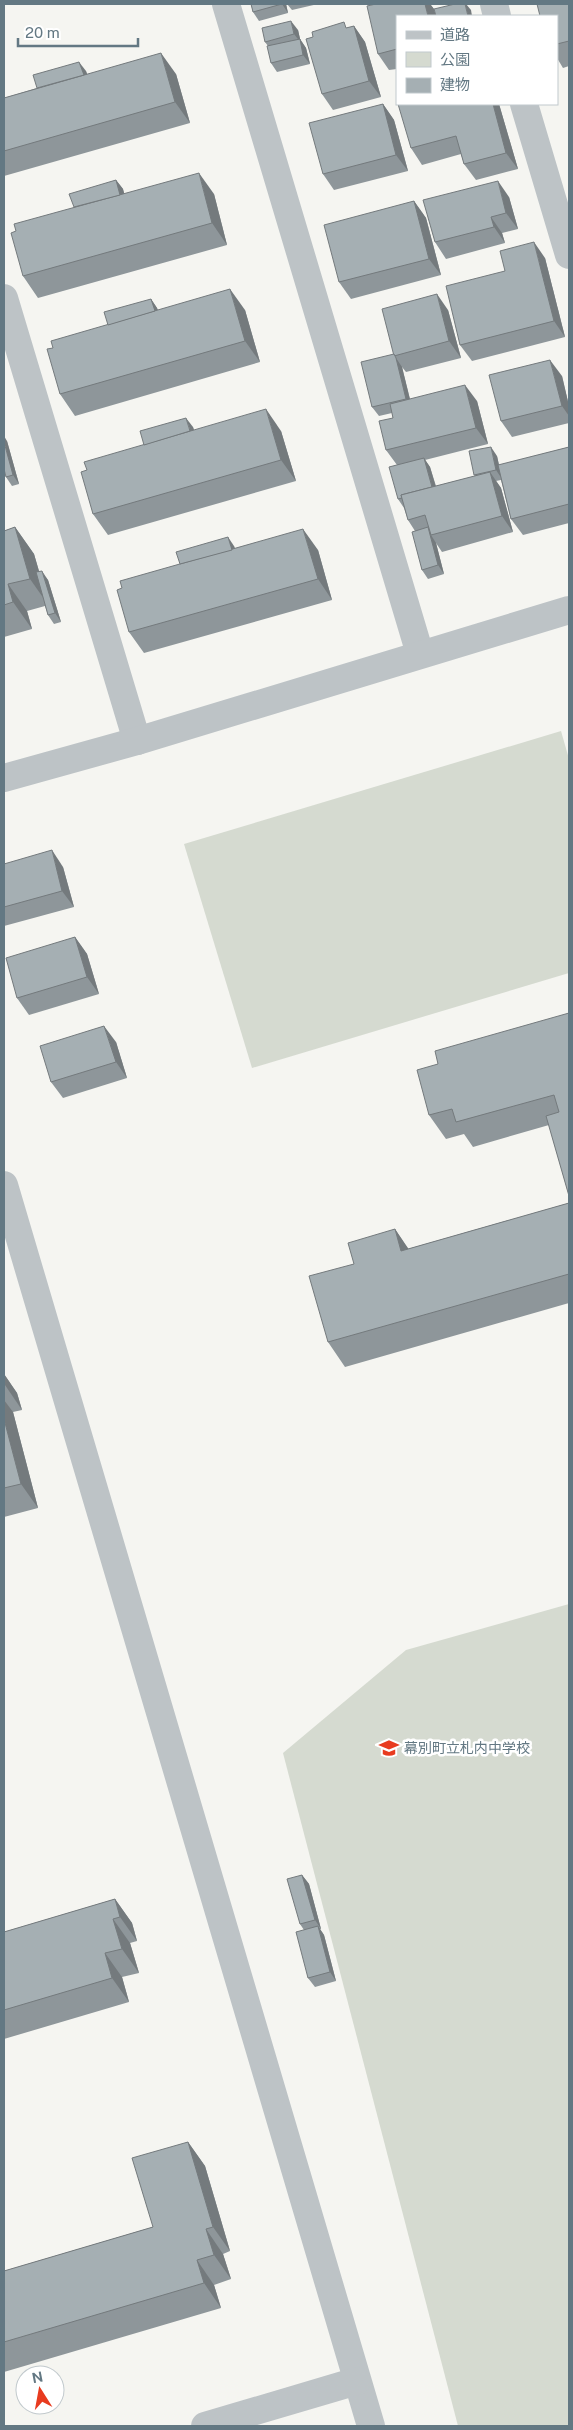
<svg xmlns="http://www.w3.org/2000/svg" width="573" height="2430" font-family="'Public Sans','Noto Sans JP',sans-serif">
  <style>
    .green { fill: #d5dad0 }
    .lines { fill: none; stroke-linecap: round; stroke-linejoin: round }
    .street { stroke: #bdc3c6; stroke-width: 28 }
    .wall { fill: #8e969a }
    .shaded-wall { fill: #747a7d }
    .building { fill: #a5afb3; stroke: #747a7d }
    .labels { text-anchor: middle; stroke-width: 5; stroke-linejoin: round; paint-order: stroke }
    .poi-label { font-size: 14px; fill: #637883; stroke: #fff; text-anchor: start }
  </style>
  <rect width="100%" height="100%" fill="#f5f5f1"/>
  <g class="green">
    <polygon points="561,731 569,759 569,973 252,1068 184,844"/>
    <polygon points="569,1604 569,2426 458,2426 283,1753 406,1650"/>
  </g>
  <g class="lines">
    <g class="street">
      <polyline points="226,4 420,654"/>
      <polyline points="494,4 497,16"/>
      <polyline points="524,104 569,255"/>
      <polyline points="4,298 137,741"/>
      <polyline points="4,778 137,741 569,610"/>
      <polyline points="4,1185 371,2426"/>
      <polyline points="205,2426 357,2381"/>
    </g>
  </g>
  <g class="wall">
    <polygon points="251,4 286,4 288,13 259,21 253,12"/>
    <polygon points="287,4 318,4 292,10"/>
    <polygon points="376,4 430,4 434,9 397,16 397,69 389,70 378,54"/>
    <polygon points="569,4 569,66 563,68 557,58 557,16"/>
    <polygon points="354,26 365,42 381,97 333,110 322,94 348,28"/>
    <polygon points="298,30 300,39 306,48 310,64 277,72 271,63 268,46 265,42"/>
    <polygon points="86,71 87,74 176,74 190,123 4,176 4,98 37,88"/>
    <polygon points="383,104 394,120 408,171 334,190 323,174"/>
    <polygon points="499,104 518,169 476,180 464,164 461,154 422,165 411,148"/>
    <polygon points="116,180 123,189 124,194 214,194 227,245 38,298 23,276 74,207"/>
    <polygon points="509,197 518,229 502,233 505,243 446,259 435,242"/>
    <polygon points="414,201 426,218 441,275 351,299 339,282"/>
    <polygon points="545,258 565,337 472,361 460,345"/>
    <polygon points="151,299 157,308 158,310 245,310 260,362 75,416 60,394 53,348 108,325"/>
    <polygon points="448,310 461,358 406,372 402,367 410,399 477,401 488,444 425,460 430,467 436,486 475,476 474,475 497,456 499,465 569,447 569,523 523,535 511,519 501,480 496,481 501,488 513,532 442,552 436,543 444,574 428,579 422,570 415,531 408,520 404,508 398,499 397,465 386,450 393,418 392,413 379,416 372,407 394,354"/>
    <polygon points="562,376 569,406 569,423 512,437 501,421"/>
    <polygon points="193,427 194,430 281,431 296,481 108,535 93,514 87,470 144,445"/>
    <polygon points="7,441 19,484 12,486 6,477"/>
    <polygon points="15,527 34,554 39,571 48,580 61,622 54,624 48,615 45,606 27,611 32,629 4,637 4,531"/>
    <polygon points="234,546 235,549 318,550 332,600 144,653 129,632 180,564"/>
    <polygon points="4,864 63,867 74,907 4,926"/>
    <polygon points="75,937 87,954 99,994 29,1015 17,998"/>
    <polygon points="569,1013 569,1196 549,1125 473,1147 464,1134 446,1139 429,1115 438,1064"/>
    <polygon points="116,1042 127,1078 63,1098 51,1082"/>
    <polygon points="569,1203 569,1303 345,1367 328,1342 354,1264 395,1229 408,1249"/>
    <polygon points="4,1374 17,1393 22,1410 13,1412 38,1508 4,1517"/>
    <polygon points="302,1875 309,1884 321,1929 320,1929 324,1935 336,1981 315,1987 308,1978 304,1930 300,1924"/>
    <polygon points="115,1899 132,1923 137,1941 130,1943 139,1973 122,1977 129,2002 4,2039 4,1932"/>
    <polygon points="188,2142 205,2166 230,2251 223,2254 231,2279 214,2285 221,2308 4,2372 4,2271 153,2227"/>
  </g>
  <g class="shaded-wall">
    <polygon points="282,4 286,4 288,13"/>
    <polygon points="425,4 430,4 434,9 436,16 428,16"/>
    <polygon points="465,4 466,4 471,10 472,16 468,16"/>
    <polygon points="291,21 298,30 301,43 294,34"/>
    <polygon points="354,26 365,42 381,97 369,81"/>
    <polygon points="300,39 306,48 310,64 303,55"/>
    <polygon points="161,53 176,74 190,123 175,102"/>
    <polygon points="79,62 86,71 91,86 84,77"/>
    <polygon points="383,104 394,120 408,171 396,155"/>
    <polygon points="493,104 499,104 518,169 506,153"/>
    <polygon points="199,173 214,194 227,245 212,223"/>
    <polygon points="116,180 123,189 127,204 120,195"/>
    <polygon points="498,181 509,197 518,229 506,213"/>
    <polygon points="414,201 426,218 441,275 429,259"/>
    <polygon points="491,217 502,233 505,243 494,227"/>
    <polygon points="534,242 545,258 565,337 554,321"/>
    <polygon points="230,289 245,310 260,362 245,341"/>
    <polygon points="437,294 448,310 461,358 449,341"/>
    <polygon points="151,299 157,308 162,323 155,314"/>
    <polygon points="396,358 402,367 412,408 406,399"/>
    <polygon points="550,360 562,376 569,406 569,416 562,406"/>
    <polygon points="465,385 477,401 488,444 476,428"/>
    <polygon points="266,409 281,431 296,481 281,460"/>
    <polygon points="186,418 193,427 197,442 191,433"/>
    <polygon points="4,436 7,441 19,484 13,475 4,442"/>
    <polygon points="491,447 497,456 502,479 496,470"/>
    <polygon points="424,458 430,467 439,498 433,489"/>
    <polygon points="490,472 501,488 513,532 502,516"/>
    <polygon points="15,527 34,554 49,606 30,579"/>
    <polygon points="428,527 431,535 436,543 444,574 438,565"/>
    <polygon points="303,529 318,550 332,600 318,579"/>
    <polygon points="228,537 234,546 239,560 232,552"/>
    <polygon points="42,571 48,580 61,622 55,613"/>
    <polygon points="8,584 27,611 32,629 13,602"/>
    <polygon points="52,850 63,867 74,907 62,891"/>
    <polygon points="75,937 87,954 99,994 87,977"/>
    <polygon points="104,1026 116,1042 127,1078 116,1062"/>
    <polygon points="395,1229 412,1254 401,1251"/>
    <polygon points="4,1374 17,1393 22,1410 5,1385"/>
    <polygon points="4,1400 13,1412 38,1508 21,1484 4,1419"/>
    <polygon points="302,1875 309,1884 321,1929 315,1920"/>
    <polygon points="115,1899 132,1923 137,1941 120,1917"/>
    <polygon points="113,1919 130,1943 139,1973 122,1949"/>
    <polygon points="318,1926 324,1935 336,1981 330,1972"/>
    <polygon points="105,1953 122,1977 129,2002 112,1978"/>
    <polygon points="188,2142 205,2166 230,2251 213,2227"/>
    <polygon points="206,2229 223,2254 231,2279 214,2255"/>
    <polygon points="197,2260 214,2285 221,2308 204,2283"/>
  </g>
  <g class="building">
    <polygon points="251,4 282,4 253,12"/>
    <polygon points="376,4 425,4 428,16 397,16 397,49 378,54 367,6"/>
    <polygon points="455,4 465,4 468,16 436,16 434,9"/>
    <polygon points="537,4 569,4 569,41 557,44 557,16 540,16"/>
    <polygon points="291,21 294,34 265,42 262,28"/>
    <polygon points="344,22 346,28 354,26 369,81 322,94 306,39 313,37 312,32"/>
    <polygon points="300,39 303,55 271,63 267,46"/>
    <polygon points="161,53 175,102 4,151 4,98"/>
    <polygon points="79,62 84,75 37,88 33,75"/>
    <polygon points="383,104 396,155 323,174 309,123"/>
    <polygon points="398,104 493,104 506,153 464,164 456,136 411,148"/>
    <polygon points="199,173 212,223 23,276 11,233 16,231 14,224"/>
    <polygon points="116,180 120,195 74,207 69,194"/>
    <polygon points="498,181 506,213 491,217 494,227 435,242 423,200"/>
    <polygon points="414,201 429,259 339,282 324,225"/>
    <polygon points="534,242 554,321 460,345 446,286 505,271 500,251"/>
    <polygon points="230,289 245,341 60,394 47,349 53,348 51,341"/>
    <polygon points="437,294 449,341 394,356 382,309"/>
    <polygon points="151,299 155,311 108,325 104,312"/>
    <polygon points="394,354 396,358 406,399 372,407 361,362"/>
    <polygon points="550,360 562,406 501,421 489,375"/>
    <polygon points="465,385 476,428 386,450 379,421 393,418 390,404"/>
    <polygon points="266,409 281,460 93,514 81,472 87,470 84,462"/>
    <polygon points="186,418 190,431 144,445 140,431"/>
    <polygon points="4,442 13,475 6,477 4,469"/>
    <polygon points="491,447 496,470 474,475 469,451"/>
    <polygon points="569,447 569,504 511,519 498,465"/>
    <polygon points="424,458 432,487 401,495 402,498 398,499 389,467"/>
    <polygon points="490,472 502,516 431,535 425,515 408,520 401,495"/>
    <polygon points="15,527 30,579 8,584 13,602 4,605 4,531"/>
    <polygon points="428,527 438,565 422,570 412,532"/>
    <polygon points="303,529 318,579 129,632 117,590 122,588 120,581"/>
    <polygon points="228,537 232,550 180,564 176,552"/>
    <polygon points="42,571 55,613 48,615 36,572"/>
    <polygon points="52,850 62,891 4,907 4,864"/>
    <polygon points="75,937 87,977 17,998 6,958"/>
    <polygon points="569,1013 569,1196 546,1116 559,1112 554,1095 456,1122 452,1109 429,1115 417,1070 438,1064 435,1051"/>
    <polygon points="104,1026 116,1062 51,1082 40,1046"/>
    <polygon points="569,1203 569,1274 328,1342 309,1276 354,1264 348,1243 395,1229 401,1251"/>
    <polygon points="4,1419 21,1484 4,1488"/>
    <polygon points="302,1875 315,1920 300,1924 287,1879"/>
    <polygon points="115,1899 120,1917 113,1919 122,1949 105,1953 112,1978 4,2010 4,1932"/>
    <polygon points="318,1926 330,1972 308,1978 296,1932"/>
    <polygon points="188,2142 213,2227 206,2229 214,2255 197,2260 204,2283 4,2342 4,2271 153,2227 132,2158"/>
  </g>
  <defs>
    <symbol id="school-bare" viewBox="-9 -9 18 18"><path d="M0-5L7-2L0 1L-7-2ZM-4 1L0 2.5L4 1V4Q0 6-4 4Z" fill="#e83b1f" stroke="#fff" stroke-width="2.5" paint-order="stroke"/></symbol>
  </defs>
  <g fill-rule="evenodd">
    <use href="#school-bare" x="375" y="1734" width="28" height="28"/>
  </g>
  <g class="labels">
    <g class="poi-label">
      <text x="404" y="1753">幕別町立札内中学校</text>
    </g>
  </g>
  <rect width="573" height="2430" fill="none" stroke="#637883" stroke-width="10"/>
  <rect x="396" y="15" width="162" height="90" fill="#ffffff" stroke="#c1c9cd"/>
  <rect x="406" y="31" width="25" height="8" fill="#bdc3c6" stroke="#c1c9cd"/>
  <text x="440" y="40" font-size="15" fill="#637883">道路</text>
  <rect x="406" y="52" width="25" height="15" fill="#d5dad0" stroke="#c1c9cd"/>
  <text x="440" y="65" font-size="15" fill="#637883">公園</text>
  <rect x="406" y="78" width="25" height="15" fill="#a5afb3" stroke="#c1c9cd"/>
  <text x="440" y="90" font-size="15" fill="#637883">建物</text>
  <g transform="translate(40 2390) rotate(349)"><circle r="24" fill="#ffffff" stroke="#c1c9cd"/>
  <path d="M0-4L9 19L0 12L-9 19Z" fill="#e83b1f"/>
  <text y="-8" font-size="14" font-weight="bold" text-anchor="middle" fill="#637883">N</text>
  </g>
  <path d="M18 38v8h120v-8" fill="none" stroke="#637883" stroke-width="2.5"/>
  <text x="25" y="38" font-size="15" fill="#637883" stroke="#ffffff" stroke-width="4" paint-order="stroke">20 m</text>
</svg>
